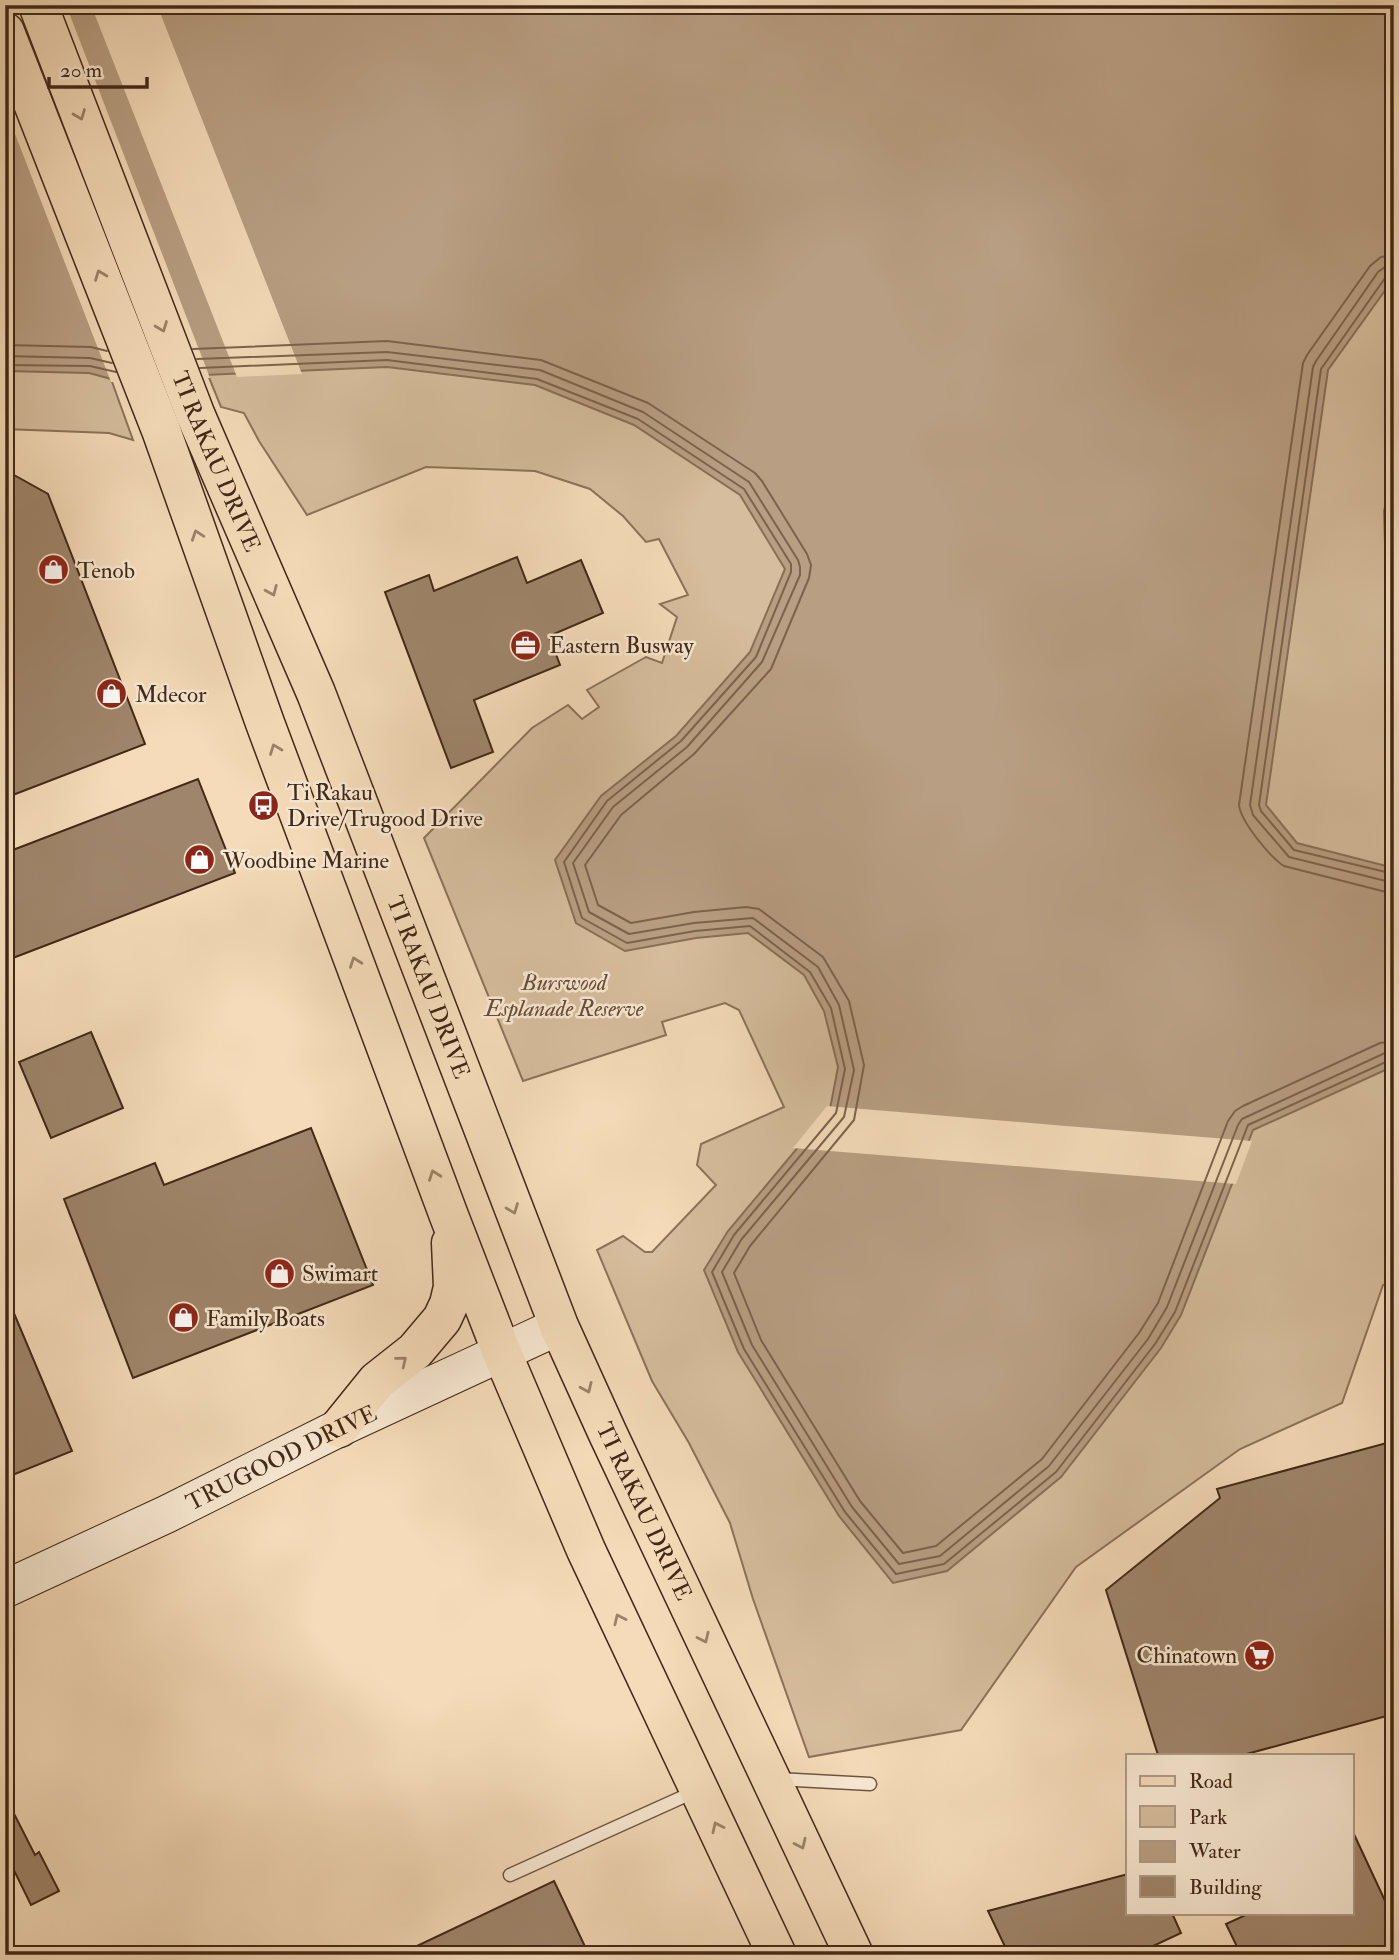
<svg xmlns="http://www.w3.org/2000/svg" width="1399" height="1960" font-family="'IM FELL Double Pica',serif">
  <style>
    .green { fill: #d6bd9d; stroke: #8c725a; stroke-width: 2 }
    .water { fill: #b89e82; stroke: #886f57; stroke-width: 2 }
    .pier { fill: #f5dbb9 }
    .lines { fill: none; stroke-linecap: round; stroke-linejoin: round }
    .shore { stroke: #7c634c; stroke-width: 2 }
    .building { fill: #9f856b; stroke: #412817; stroke-width: 2 }
    .lane-casing { stroke: #6e5540; stroke-width: 15 }
    .secondary-casing { stroke: #412817; stroke-width: 39 }
    .primary-casing { stroke: #412817; stroke-width: 41 }
    .lane { stroke: #f8e8d2; stroke-width: 12 }
    .secondary { stroke: #f8e8d2; stroke-width: 37 }
    .primary { stroke: #f5dbb9; stroke-width: 38 }
    .oneway { stroke: #9b8268 }
    .labels { text-anchor: middle; stroke-width: 5; stroke-linejoin: round; paint-order: stroke }
    .street-label { font-size: 23px; fill: #412817; stroke: #f8e8d2 }
    .poi-label { font-size: 23px; fill: #412817; stroke: #f8e8d2; text-anchor: start }
    .park-label { font-size: 23px; font-style: italic; fill: #664d38; stroke: #f8e8d2 }
  </style>
  <rect width="100%" height="100%" fill="#f5dbb9"/>
  <filter id="stains"><feTurbulence type="fractalNoise" baseFrequency=".00286" numOctaves="4"/><feColorMatrix values="0 0 0 0 .2 0 0 0 0 .09 0 0 0 0 .02 0 0 0 .5 -.17"/></filter>
  <radialGradient id="worn" r=".72"><stop offset=".6" stop-color="#630" stop-opacity="0"/><stop offset="1" stop-color="#630" stop-opacity=".3"/></radialGradient>
  <polygon class="green" points="1394,5 1394,469 1384,511 1386,576 1394,577 1394,588 1387,588 1394,659 1394,1282 1383,1285 1342,1403 1240,1449 1076,1567 961,1730 809,1757 753,1599 730,1523 689,1443 652,1381 597,1250 623,1236 645,1252 652,1252 716,1185 697,1165 701,1144 784,1107 739,1010 725,1003 662,1022 666,1035 523,1081 424,838 532,728 568,705 582,719 599,707 587,690 646,657 662,663 677,617 660,604 688,595 659,539 646,542 623,516 590,489 535,471 426,467 307,515 259,441 244,413 221,407 208,375 111,379 133,440 109,433 5,429 5,36"/>
  <polygon class="water" points="5,5 1394,5 1394,278 1328,370 1266,805 1297,843 1394,868 1394,1066 1253,1130 1181,1315 1161,1348 1061,1477 947,1571 893,1583 839,1516 738,1352 704,1270 728,1231 830,1109 838,1067 824,1011 804,975 748,933 696,938 625,951 576,923 555,860 601,796 676,736 750,652 785,569 740,495 634,425 535,385 387,367 111,379 89,373 5,371"/>
  <g class="pier">
    <polygon points="5,5 66,5 210,378 111,382 5,108"/>
    <polygon points="91,5 157,5 302,374 237,377"/>
    <polygon points="827,1106 1066,1126 1252,1141 1236,1184 793,1148"/>
  </g>
  <g class="lines">
    <g class="shore">
      <path d="M1394,255L1381,257L1370,266L1307,355L1303,363L1239,805C1241,822 1270,857 1284,866L1394,894"/>
      <polyline points="1394,266 1385,267 1378,272 1316,361 1313,367 1250,805 1253,815 1289,857 1394,883"/>
      <polyline points="1394,274 1385,278 1321,369 1259,805 1261,811 1294,850 1394,874"/>
      <polyline points="5,345 91,347 107,351"/>
      <polyline points="193,349 387,341 541,360 648,403 755,473 762,481 807,554 811,565 809,578 771,669 694,754 621,815 585,865 598,905 631,923 694,912 746,907 759,909 823,957 849,1001 864,1065 854,1120 750,1246 734,1273 761,1340 860,1501 903,1553 936,1546 1042,1459 1139,1333 1158,1303 1228,1121 1235,1111 1243,1106 1380,1043 1394,1041"/>
      <polyline points="5,356 90,358 112,363"/>
      <polyline points="197,359 387,352 540,370 643,412 749,482 798,560 800,567 800,575 762,662 687,747 613,807 573,863 589,912 629,934 694,923 753,918 818,967 839,1005 854,1070 844,1117 741,1240 722,1272 752,1345 852,1507 899,1564 940,1556 1049,1466 1148,1339 1167,1307 1238,1125 1242,1119 1385,1053 1394,1051"/>
      <polyline points="5,365 90,366 116,372"/>
      <polyline points="200,368 387,360 537,379 638,419 744,489 791,564 791,572 756,657 681,741 607,801 564,862 582,918 627,943 695,931 750,926 810,972 831,1008 845,1069 836,1113 734,1235 712,1272 744,1349 845,1512 896,1574 944,1564 1056,1472 1155,1344 1175,1312 1248,1125 1388,1061 1394,1060"/>
    </g>
  </g>
  <g class="building">
    <polygon points="5,470 48,494 145,744 5,798"/>
    <polygon points="517,557 527,583 581,560 603,613 549,636 560,665 474,700 493,752 451,768 385,592 429,575 434,591"/>
    <polygon points="198,779 235,873 5,961 5,853"/>
    <polygon points="91,1032 123,1108 51,1138 19,1062"/>
    <polygon points="311,1128 373,1285 133,1378 64,1199 155,1163 164,1185"/>
    <polygon points="5,1292 72,1451 5,1478"/>
    <polygon points="1394,1441 1394,1714 1243,1755 1158,1755 1106,1590 1220,1498 1217,1489"/>
    <polygon points="5,1796 35,1855 39,1852 59,1891 31,1905 5,1852"/>
    <polygon points="1352,1830 1394,1920 1394,1955 1241,1955 1226,1924 1250,1913 1352,1913"/>
    <polygon points="1128,1874 1128,1913 1172,1913 1181,1933 1134,1955 1009,1955 988,1911"/>
    <polygon points="554,1881 589,1955 398,1955"/>
  </g>
  <g class="lines">
    <defs>
      <g id="lane">
        <polyline points="777,1779 870,1784"/>
        <polyline points="510,1875 696,1791"/>
      </g>
      <g id="secondary">
        <path id="s1" d="M5,1589L167,1514L339,1428L559,1326"/>
      </g>
      <g id="primary">
        <path id="s2" d="M38,5L196,416L316,693L559,1326L608,1434L854,1955"/>
        <polyline points="5,32 161,430 265,723 449,1216 502,1353 586,1550 777,1955"/>
        <polyline points="339,1428 377,1381 415,1351 442,1319 449,1304 453,1287 451,1243"/>
      </g>
    </defs>
    <use href="#lane" class="lane-casing"/>
    <use href="#secondary" class="secondary-casing"/>
    <use href="#primary" class="primary-casing"/>
    <use href="#lane" class="lane"/>
    <use href="#secondary" class="secondary"/>
    <use href="#primary" class="primary"/>
  </g>
  <defs><path id="oneway-chevron" d="M-2-3.5L2.5 0L-2 3.5" fill="none" stroke-width="1.6" stroke-linecap="round" stroke-linejoin="round" transform="scale(1.75)"/></defs>
  <g class="oneway">
    <use href="#oneway-chevron" transform="translate(80 115) rotate(69)"/>
    <use href="#oneway-chevron" transform="translate(100 275) rotate(-111)"/>
    <use href="#oneway-chevron" transform="translate(162 327) rotate(69)"/>
    <use href="#oneway-chevron" transform="translate(197 535) rotate(-109)"/>
    <use href="#oneway-chevron" transform="translate(272 591) rotate(67)"/>
    <use href="#oneway-chevron" transform="translate(275 749) rotate(-111)"/>
    <use href="#oneway-chevron" transform="translate(355 962) rotate(-110)"/>
    <use href="#oneway-chevron" transform="translate(434 1175) rotate(-110)"/>
    <use href="#oneway-chevron" transform="translate(513 1209) rotate(69)"/>
    <use href="#oneway-chevron" transform="translate(402 1361) rotate(-39)"/>
    <use href="#oneway-chevron" transform="translate(587 1388) rotate(66)"/>
    <use href="#oneway-chevron" transform="translate(619 1619) rotate(-115)"/>
    <use href="#oneway-chevron" transform="translate(704 1638) rotate(65)"/>
    <use href="#oneway-chevron" transform="translate(717 1827) rotate(-115)"/>
    <use href="#oneway-chevron" transform="translate(801 1844) rotate(65)"/>
  </g>
  <defs>
    <symbol id="shop-disc" viewBox="-11 -11 22 22"><circle r="9.5" fill="#8f2418" stroke="#f8e8d2"/><path d="M-5-2.5h2.3a2.7 3.5 0 0 1 5.4 0H5L5.5 6h-11ZM-1.5-2.5h3a1.5 2.3 0 0 0-3 0Z" fill="#fff"/></symbol>
    <symbol id="office-disc" viewBox="-11 -11 22 22"><circle r="9.5" fill="#8f2418" stroke="#f8e8d2"/><path d="M-6-3h4V-5.5h4V-3h4V5H-6ZM-1-4.5V-3h2v-1.5ZM-6 0V1H6V0Z" fill="#fff"/></symbol>
    <symbol id="bus-disc" viewBox="-11 -11 22 22"><circle r="9.5" fill="#8f2418" stroke="#f8e8d2"/><path d="M-5-6H5V4H4V6H2V4H-2V6H-4V4H-5ZM-3.5-4V0h7V-4ZM-3.5 1.2v1.5H-2V1.2ZM2 1.2v1.5H3.5V1.2Z" fill="#fff"/></symbol>
    <symbol id="supermarket-disc" viewBox="-11 -11 22 22"><circle r="9.5" fill="#8f2418" stroke="#f8e8d2"/><path d="M-6-5.5h2.5l.6 2H6L4.5 2H-2.5L-4.4-4H-6ZM-1.5 3.2a1.3 1.3 0 1 0 .1 0ZM3 3.2a1.3 1.3 0 1 0 .1 0Z" fill="#fff"/></symbol>
  </defs>
  <g fill-rule="evenodd">
    <use href="#shop-disc" x="36" y="552" width="35" height="35"/>
    <use href="#office-disc" x="508" y="628" width="35" height="35"/>
    <use href="#shop-disc" x="94" y="676" width="35" height="35"/>
    <use href="#bus-disc" x="246" y="788" width="35" height="35"/>
    <use href="#shop-disc" x="182" y="842" width="35" height="35"/>
    <use href="#shop-disc" x="262" y="1256" width="35" height="35"/>
    <use href="#shop-disc" x="166" y="1300" width="35" height="35"/>
    <use href="#supermarket-disc" x="1242" y="1638" width="35" height="35"/>
  </g>
  <g class="labels">
    <g class="street-label">
      <text dy="8" stroke="none"><textPath href="#s2" startOffset="490">TI RAKAU DRIVE</textPath></text>
      <text dy="8" stroke="none"><textPath href="#s2" startOffset="1057">TI RAKAU DRIVE</textPath></text>
      <text dy="8" stroke="none"><textPath href="#s1" startOffset="306">TRUGOOD DRIVE</textPath></text>
      <text dy="8" stroke="none"><textPath href="#s2" startOffset="1624">TI RAKAU DRIVE</textPath></text>
    </g>
    <g class="poi-label">
      <text x="77" y="578">Tenob</text>
      <text x="549" y="653">Eastern Busway</text>
      <text x="135" y="702">Mdecor</text>
      <text x="287" y="800">Ti Rakau<tspan x="287" dy="26">Drive/Trugood Drive</tspan></text>
      <text x="223" y="868">Woodbine Marine</text>
      <text x="302" y="1281">Swimart</text>
      <text x="206" y="1326">Family Boats</text>
      <text x="1237" y="1663" text-anchor="end">Chinatown</text>
    </g>
    <g class="park-label">
      <text x="564" y="990">Burswood<tspan x="564" dy="26">Esplanade Reserve</tspan></text>
    </g>
  </g>
  <rect width="1399" height="1960" fill="none" stroke="#f5dbb9" stroke-width="28"/>
  <rect x="7" y="7" width="1385" height="1946" fill="none" stroke="#412817" stroke-width="3.5"/>
  <rect x="14" y="14" width="1371" height="1932" fill="none" stroke="#412817" stroke-width="2"/>
  <rect x="1126" y="1754" width="228" height="161" fill="#f8e8d2" stroke="#af9b87" stroke-width="2"/>
  <rect x="1140" y="1776" width="35" height="10" fill="#f5dbb9" stroke="#af9b87" stroke-width="2"/>
  <text x="1189" y="1788" font-size="21" fill="#412817">Road</text>
  <rect x="1140" y="1806" width="35" height="21" fill="#d6bd9d" stroke="#af9b87" stroke-width="2"/>
  <text x="1189" y="1824" font-size="21" fill="#412817">Park</text>
  <rect x="1140" y="1841" width="35" height="21" fill="#b89e82" stroke="#af9b87" stroke-width="2"/>
  <text x="1189" y="1858" font-size="21" fill="#412817">Water</text>
  <rect x="1140" y="1876" width="35" height="21" fill="#9f856b" stroke="#af9b87" stroke-width="2"/>
  <text x="1189" y="1894" font-size="21" fill="#412817">Building</text>
  <path d="M49 77v10h98v-10" fill="none" stroke="#412817" stroke-width="3.5"/>
  <text x="60" y="77" font-size="21" fill="#412817" stroke="#f8e8d2" stroke-width="5" paint-order="stroke">20 m</text>
  <rect width="100%" height="100%" filter="url(#stains)"/>
  <rect width="100%" height="100%" fill="url(#worn)"/>
</svg>
